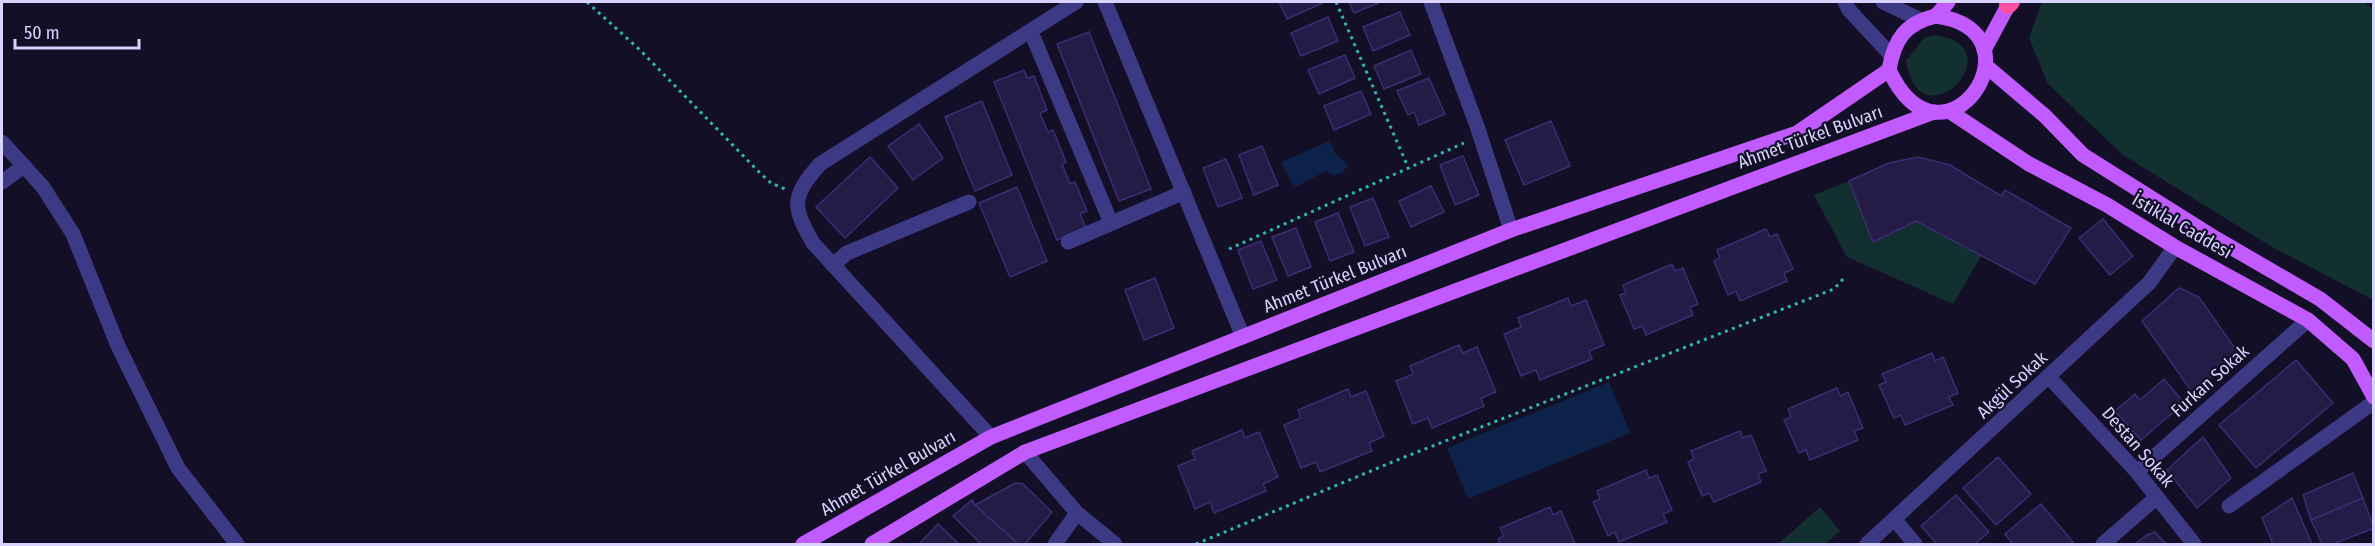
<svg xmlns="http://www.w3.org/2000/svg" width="2375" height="546" font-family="'Fira Sans Condensed',sans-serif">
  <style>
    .green { fill: #12302f }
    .water { fill: #0c2248 }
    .building { fill: #241b47; stroke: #3b2d73; stroke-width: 1.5 }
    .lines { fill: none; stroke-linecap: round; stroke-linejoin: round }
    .path { stroke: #2fb8b0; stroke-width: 3; stroke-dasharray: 3 4.5; stroke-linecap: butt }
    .minor { stroke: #3d3a85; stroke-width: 15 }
    .major { stroke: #c25bff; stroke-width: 15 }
    .highway { stroke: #ff4fa3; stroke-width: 18 }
    .labels { text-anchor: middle; stroke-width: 4.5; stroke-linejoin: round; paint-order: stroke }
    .street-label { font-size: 18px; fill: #d9d4ff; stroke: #130f26 }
  </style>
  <rect width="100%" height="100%" fill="#130f26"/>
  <g class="green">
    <polygon points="2042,2 2364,2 2373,9 2373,300 2272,247 2123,155 2048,84 2029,38"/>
    <path d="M1936,35C2016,47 1920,147 1906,61L1925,37Z"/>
    <polygon points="1849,181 1873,242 1916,221 1981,256 1953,304 1847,257 1814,195"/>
    <polygon points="1820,507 1840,531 1825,544 1778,544"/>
  </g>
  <g class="water">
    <polygon points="1329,141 1338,157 1345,161 1347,166 1343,172 1334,176 1326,171 1294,188 1281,162"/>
    <polygon points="1609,382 1630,433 1468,499 1447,448"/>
  </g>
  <g class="building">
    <polygon points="1279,2 1323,2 1323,3 1287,19"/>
    <polygon points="1349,2 1381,2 1354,13"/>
    <polygon points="1400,12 1410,35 1373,51 1363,27"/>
    <polygon points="1328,17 1338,41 1301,56 1291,33"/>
    <polygon points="1089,32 1151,189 1119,201 1057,44"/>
    <polygon points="1411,50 1421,74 1384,89 1374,66"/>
    <polygon points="1345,55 1355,78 1319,94 1308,70"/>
    <polygon points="1024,70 1027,78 1034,76 1047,110 1040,113 1048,132 1053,130 1066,162 1062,164 1070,184 1075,182 1087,211 1080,214 1086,229 1057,240 994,82"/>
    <polygon points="1429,78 1445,114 1419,125 1414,112 1408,115 1397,91"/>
    <polygon points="1361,91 1371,114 1334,130 1324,106"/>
    <polygon points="982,101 1012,175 975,191 945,117"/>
    <polygon points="1551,121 1570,166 1524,185 1505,140"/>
    <polygon points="919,124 943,158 913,180 888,146"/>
    <polygon points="1262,146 1278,185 1254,195 1239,155"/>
    <polygon points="1463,156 1479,195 1455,205 1440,165"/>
    <polygon points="870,157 898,188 845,238 816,207"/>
    <polygon points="1918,157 1950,165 2001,196 2005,190 2071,228 2035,284 1916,221 1873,242 1849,181 1889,163"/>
    <polygon points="1226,159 1242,198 1218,207 1203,168"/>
    <polygon points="1431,186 1444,212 1411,227 1399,201"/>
    <polygon points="1017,187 1047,261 1010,277 979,203"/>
    <polygon points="1373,198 1389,237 1365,246 1350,207"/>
    <polygon points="1338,213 1354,252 1330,261 1315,222"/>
    <polygon points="2103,219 2133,256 2110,275 2079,238"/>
    <polygon points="1296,228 1311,267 1288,276 1272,237"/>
    <polygon points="1766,229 1770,237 1777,234 1793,269 1784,273 1787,281 1740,301 1736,291 1728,295 1714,261 1720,258 1717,250"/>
    <polygon points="1261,241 1277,280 1253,289 1238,250"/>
    <polygon points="1672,264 1675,271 1683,268 1698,304 1690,307 1693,315 1646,335 1642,326 1634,329 1620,295 1626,293 1623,285"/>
    <polygon points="1155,278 1174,328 1144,340 1125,290"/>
    <polygon points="2179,288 2199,297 2239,354 2192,392 2142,321"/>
    <polygon points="1568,298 1571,306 1586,300 1604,345 1589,351 1592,359 1540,380 1536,370 1521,376 1504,334 1521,327 1518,318"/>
    <polygon points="1459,345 1463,353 1477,347 1496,392 1481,398 1484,406 1432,428 1428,418 1413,424 1396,381 1413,374 1410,366"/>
    <polygon points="1932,353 1935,361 1943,357 1958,393 1949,397 1953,405 1905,425 1901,415 1894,418 1879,385 1886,382 1882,374"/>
    <polygon points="2296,360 2333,403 2256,468 2219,425"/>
    <polygon points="2164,379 2184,403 2141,440 2115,411 2135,394 2140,400"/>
    <polygon points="1837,388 1840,396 1848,392 1863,428 1854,431 1858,440 1810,460 1806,450 1799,453 1784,420 1791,417 1788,409"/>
    <polygon points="1348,389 1351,397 1366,391 1384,436 1369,443 1372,451 1320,472 1316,462 1301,468 1284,425 1301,418 1298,410"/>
    <polygon points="1242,430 1245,438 1259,432 1278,477 1263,484 1266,491 1214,513 1210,502 1195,509 1178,466 1195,459 1192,451"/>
    <polygon points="1740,431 1743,438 1751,435 1766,471 1758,474 1761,482 1714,502 1709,493 1702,496 1688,462 1694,459 1691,451"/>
    <polygon points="2203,437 2231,478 2197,508 2167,470"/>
    <polygon points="1998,457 2031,494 1996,525 1963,488"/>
    <polygon points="1646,470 1649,478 1657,475 1672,510 1663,514 1667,522 1619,542 1615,532 1608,536 1593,502 1600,499 1597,491"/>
    <polygon points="2353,473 2363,498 2311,520 2303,495"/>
    <polygon points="1015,483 1023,484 1052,512 1025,544 1018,544 975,505"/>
    <polygon points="1956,495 1989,532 1975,544 1937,544 1921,526"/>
    <polygon points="2292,498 2312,544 2273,544 2262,518"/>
    <polygon points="2363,498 2374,528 2333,544 2322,544 2311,520"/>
    <polygon points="972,500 975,505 1018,544 981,544 953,516"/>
    <polygon points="2041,504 2073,542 2070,544 2013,544 2005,534"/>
    <polygon points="1550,507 1553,515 1561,511 1575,544 1500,544 1498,539 1504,536 1500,528"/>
    <polygon points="938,524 959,544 919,544"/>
    <polygon points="2155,532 2166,544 2135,544 2147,535"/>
  </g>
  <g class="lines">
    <g class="path">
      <polyline points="587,2 640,50 759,172 771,183 785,189"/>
      <polyline points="1336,2 1408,167"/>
      <polyline points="1229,249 1464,143"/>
      <polyline points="1196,544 1402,458 1834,289 1844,278"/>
    </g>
    <g class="minor">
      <polyline points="1105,2 1243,337"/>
      <polyline points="1431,2 1477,126 1511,230"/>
      <polyline points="1845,2 1849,10 1891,55"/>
      <polyline points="1883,2 1921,20"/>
      <polyline points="1034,39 1111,223"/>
      <polyline points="2,142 43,187 73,234 118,346 178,468 237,544"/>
      <polyline points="2,182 24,166"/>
      <polyline points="1068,242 1184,192"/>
      <polyline points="833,265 847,253 969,202"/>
      <polyline points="2049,377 2137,472 2194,544"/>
      <path d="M991,437L813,243C792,206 791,197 820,164L1076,2"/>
      <polyline points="1025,452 1077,513 1115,544"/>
      <polyline points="2137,472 2308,320"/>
      <polyline points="2229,506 2374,402"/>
      <polyline points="1895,520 1915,544"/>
      <polyline points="1055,544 1077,513"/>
      <polyline points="1867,544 2149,283 2175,247"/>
      <polyline points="2103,544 2157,497"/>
    </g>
    <g class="major">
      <path d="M1936,16C2048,31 1943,185 1889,70C1894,40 1905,23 1936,16Z"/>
      <polyline points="1936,16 1948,2"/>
      <polyline points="1984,50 2010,2"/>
      <polyline points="1986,66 2045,116 2083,155 2215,238 2320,299 2374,341"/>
      <polyline points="1949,111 2029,164 2107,205 2175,247 2308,320 2353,359 2374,397"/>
      <polyline points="803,544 991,437 1511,230 1797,133 1889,70"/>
      <polyline points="872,544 1025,452 1934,112"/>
    </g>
    <polyline class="highway" points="2008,5 2011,2"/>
  </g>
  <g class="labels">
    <g class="street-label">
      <text transform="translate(1810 137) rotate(-20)" y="6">Ahmet Türkel Bulvarı</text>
      <text transform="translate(2182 226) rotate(30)" y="6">İstiklal Caddesi</text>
      <text transform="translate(1335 279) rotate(-22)" y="6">Ahmet Türkel Bulvarı</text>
      <text transform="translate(2210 381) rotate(-42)" y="6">Furkan Sokak</text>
      <text transform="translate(2012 385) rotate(-43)" y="6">Akgül Sokak</text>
      <text transform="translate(2138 447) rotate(49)" y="6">Destan Sokak</text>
      <text transform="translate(888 473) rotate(-30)" y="6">Ahmet Türkel Bulvarı</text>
    </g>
  </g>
  <rect width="2375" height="546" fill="none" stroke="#d9d4ff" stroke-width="6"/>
  <path d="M15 39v9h124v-9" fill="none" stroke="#d9d4ff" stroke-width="3"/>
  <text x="24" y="39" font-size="18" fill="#d9d4ff" stroke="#130f26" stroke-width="4.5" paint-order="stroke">50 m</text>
</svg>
